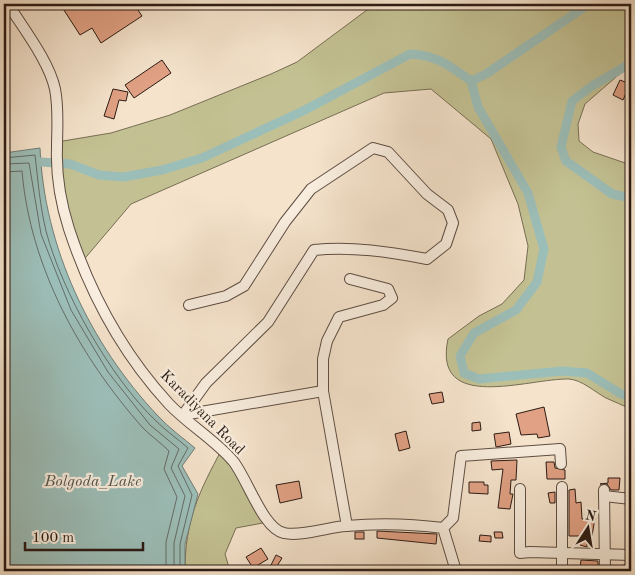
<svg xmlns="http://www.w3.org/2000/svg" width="635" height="575" font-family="'Old Standard TT',serif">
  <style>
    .green { fill: #c3c193; stroke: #776e54 }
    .water { fill: #9cbeb8; stroke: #6f7d76 }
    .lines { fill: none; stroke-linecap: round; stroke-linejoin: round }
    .shore { stroke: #646c66; stroke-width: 1 }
    .canal { stroke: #9cbeb8; stroke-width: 9 }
    .building { fill: #e1a184; stroke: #2b1b14 }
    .minor-casing { stroke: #5e4d42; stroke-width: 12 }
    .minor { stroke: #f8edde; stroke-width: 10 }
    .labels { text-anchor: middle; stroke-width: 4.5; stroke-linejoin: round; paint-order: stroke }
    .street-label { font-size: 15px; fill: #2b1b14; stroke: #f8edde }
    .water-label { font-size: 16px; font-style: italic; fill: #53544d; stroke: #f8edde }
  </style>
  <rect width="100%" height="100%" fill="#f5e3cc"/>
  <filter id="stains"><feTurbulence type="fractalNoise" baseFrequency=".004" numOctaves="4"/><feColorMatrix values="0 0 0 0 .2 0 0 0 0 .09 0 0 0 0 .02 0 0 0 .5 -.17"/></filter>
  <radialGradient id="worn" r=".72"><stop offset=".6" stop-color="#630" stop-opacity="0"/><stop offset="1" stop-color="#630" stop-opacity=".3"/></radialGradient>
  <g class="green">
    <path d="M375,4H631V64L585,104L578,124L579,141L593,152L631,165V409C623,405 614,402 606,398C595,392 582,380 569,379C529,378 432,414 448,339L479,316L502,304L524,280L528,246L518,204L491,139L431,89L384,93L131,204L81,263L68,226L57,142L111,133L170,115L271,74L297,62Z"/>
    <path d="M222,449L268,522L236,528L225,554L230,571H185C185,520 199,492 222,449Z"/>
  </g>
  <path class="water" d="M40,148C44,247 90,344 158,416C169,428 183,438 195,448L182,466L198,494L185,544V571H4V153Z"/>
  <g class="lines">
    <g class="shore">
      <path d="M4,158L35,155C38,181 40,206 46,231C62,292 110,377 156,421C166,431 178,439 188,448L178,466L192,495L180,544V571"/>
      <polyline points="4,164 29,163 41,234 71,310 108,372 150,425 179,449 171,468 185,496 174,543 174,571"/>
      <path d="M4,172L22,171C30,267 80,357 143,428C151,436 161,443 169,451L164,469L177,497L166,542V571"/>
    </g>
    <g class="canal">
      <polyline points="631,63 592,86 572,101 561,147 566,161 612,194 631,198"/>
      <polyline points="471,81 478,107 528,193 544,249 537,282 516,310 474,333 460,356 464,373 479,379 562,371 587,373 621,394 631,397"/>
      <path d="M41,162L70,164L99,175L124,177L162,170L202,158L303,111L410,54C437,55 450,66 471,81L486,74L589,4"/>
    </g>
  </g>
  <g class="building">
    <polygon points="60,4 134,4 142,16 101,43 92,28 80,35"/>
    <polygon points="162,60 171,73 134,98 125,85"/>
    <polygon points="620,80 630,84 623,100 613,95"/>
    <polygon points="113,89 128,92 126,101 119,100 114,119 104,116"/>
    <polygon points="442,392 444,402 432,404 429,394"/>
    <polygon points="544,407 550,436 538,438 537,434 521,435 516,414"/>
    <polygon points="480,422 481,430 472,431 472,423"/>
    <polygon points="406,431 410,448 399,451 395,434"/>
    <polygon points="509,432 511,444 496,447 494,434"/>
    <polygon points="517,460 516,480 511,480 510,494 513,494 510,509 498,508 503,469 492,470 491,461"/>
    <polygon points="546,462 554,462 555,468 565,470 565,479 547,479"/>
    <polygon points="608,478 620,478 619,490 611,490 607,484 600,484 608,483"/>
    <polygon points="299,481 302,498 280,503 276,485"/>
    <polygon points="469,482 484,482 484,485 488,485 488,494 469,493"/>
    <polygon points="575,489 576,503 581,502 582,519 595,518 592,536 587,536 587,547 580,545 580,536 569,536 569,490"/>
    <polygon points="555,492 555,503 550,503 548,493"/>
    <polygon points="377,531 437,534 436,544 377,538"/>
    <rect x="355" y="532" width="9" height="7"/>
    <polygon points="494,532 502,532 503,538 495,538"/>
    <polygon points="480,535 491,536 491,542 479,541"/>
    <polygon points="261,548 268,559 253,568 246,557"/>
    <polygon points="276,555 282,558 274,571 269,569"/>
    <polygon points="581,560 598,561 598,569 580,568"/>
    <rect x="624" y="565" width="7" height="6"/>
  </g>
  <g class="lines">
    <defs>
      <g id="minor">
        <path d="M8,4C23,28 49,61 55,89C59,109 57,128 57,148C56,174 61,204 69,229C90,293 123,354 169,404C189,425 214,439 233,461C247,478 263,529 284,533C300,537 329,527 346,526C378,523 412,524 443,528L456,571"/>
        <path d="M189,305L226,296L244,286L285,222L311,189L373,148L388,152L427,194L448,210L453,223L446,244L427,259C390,252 352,246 314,250L268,322L206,383L183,415L323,391"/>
        <polyline points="562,487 562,571"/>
        <polyline points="520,489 520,553 530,552 631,555"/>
        <polyline points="604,490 605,571"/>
        <polyline points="604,496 631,499"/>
        <polyline points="347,526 323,391 323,359 327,341 339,317 383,305 392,298 388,289 350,279"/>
        <polyline points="443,528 453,518 461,456 560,449 561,464"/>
      </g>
    </defs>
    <use href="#minor" class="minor-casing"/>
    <use href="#minor" class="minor"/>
  </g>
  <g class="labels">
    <g class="street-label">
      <text transform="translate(203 412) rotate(45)" y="5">Karadiyana Road</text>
    </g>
    <g class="water-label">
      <text x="93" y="486">Bolgoda_Lake</text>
    </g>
  </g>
  <rect width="635" height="575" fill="none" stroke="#f5e3cc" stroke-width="20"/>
  <rect x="5" y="5" width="625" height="565" fill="none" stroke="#2b1b14" stroke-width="2.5"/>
  <rect x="10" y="10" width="615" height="555" fill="none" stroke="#2b1b14"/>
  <g transform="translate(588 528) rotate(12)" stroke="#f8edde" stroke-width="4" paint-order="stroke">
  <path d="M0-4L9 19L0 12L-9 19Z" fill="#2b1b14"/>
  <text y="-8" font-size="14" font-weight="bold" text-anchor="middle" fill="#2b1b14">N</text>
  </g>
  <path d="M25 542v8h118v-8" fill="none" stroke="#2b1b14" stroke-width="2.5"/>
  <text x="32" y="542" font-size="15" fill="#2b1b14" stroke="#f8edde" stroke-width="4" paint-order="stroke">100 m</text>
  <rect width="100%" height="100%" filter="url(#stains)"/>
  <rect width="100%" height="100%" fill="url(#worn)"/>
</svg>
